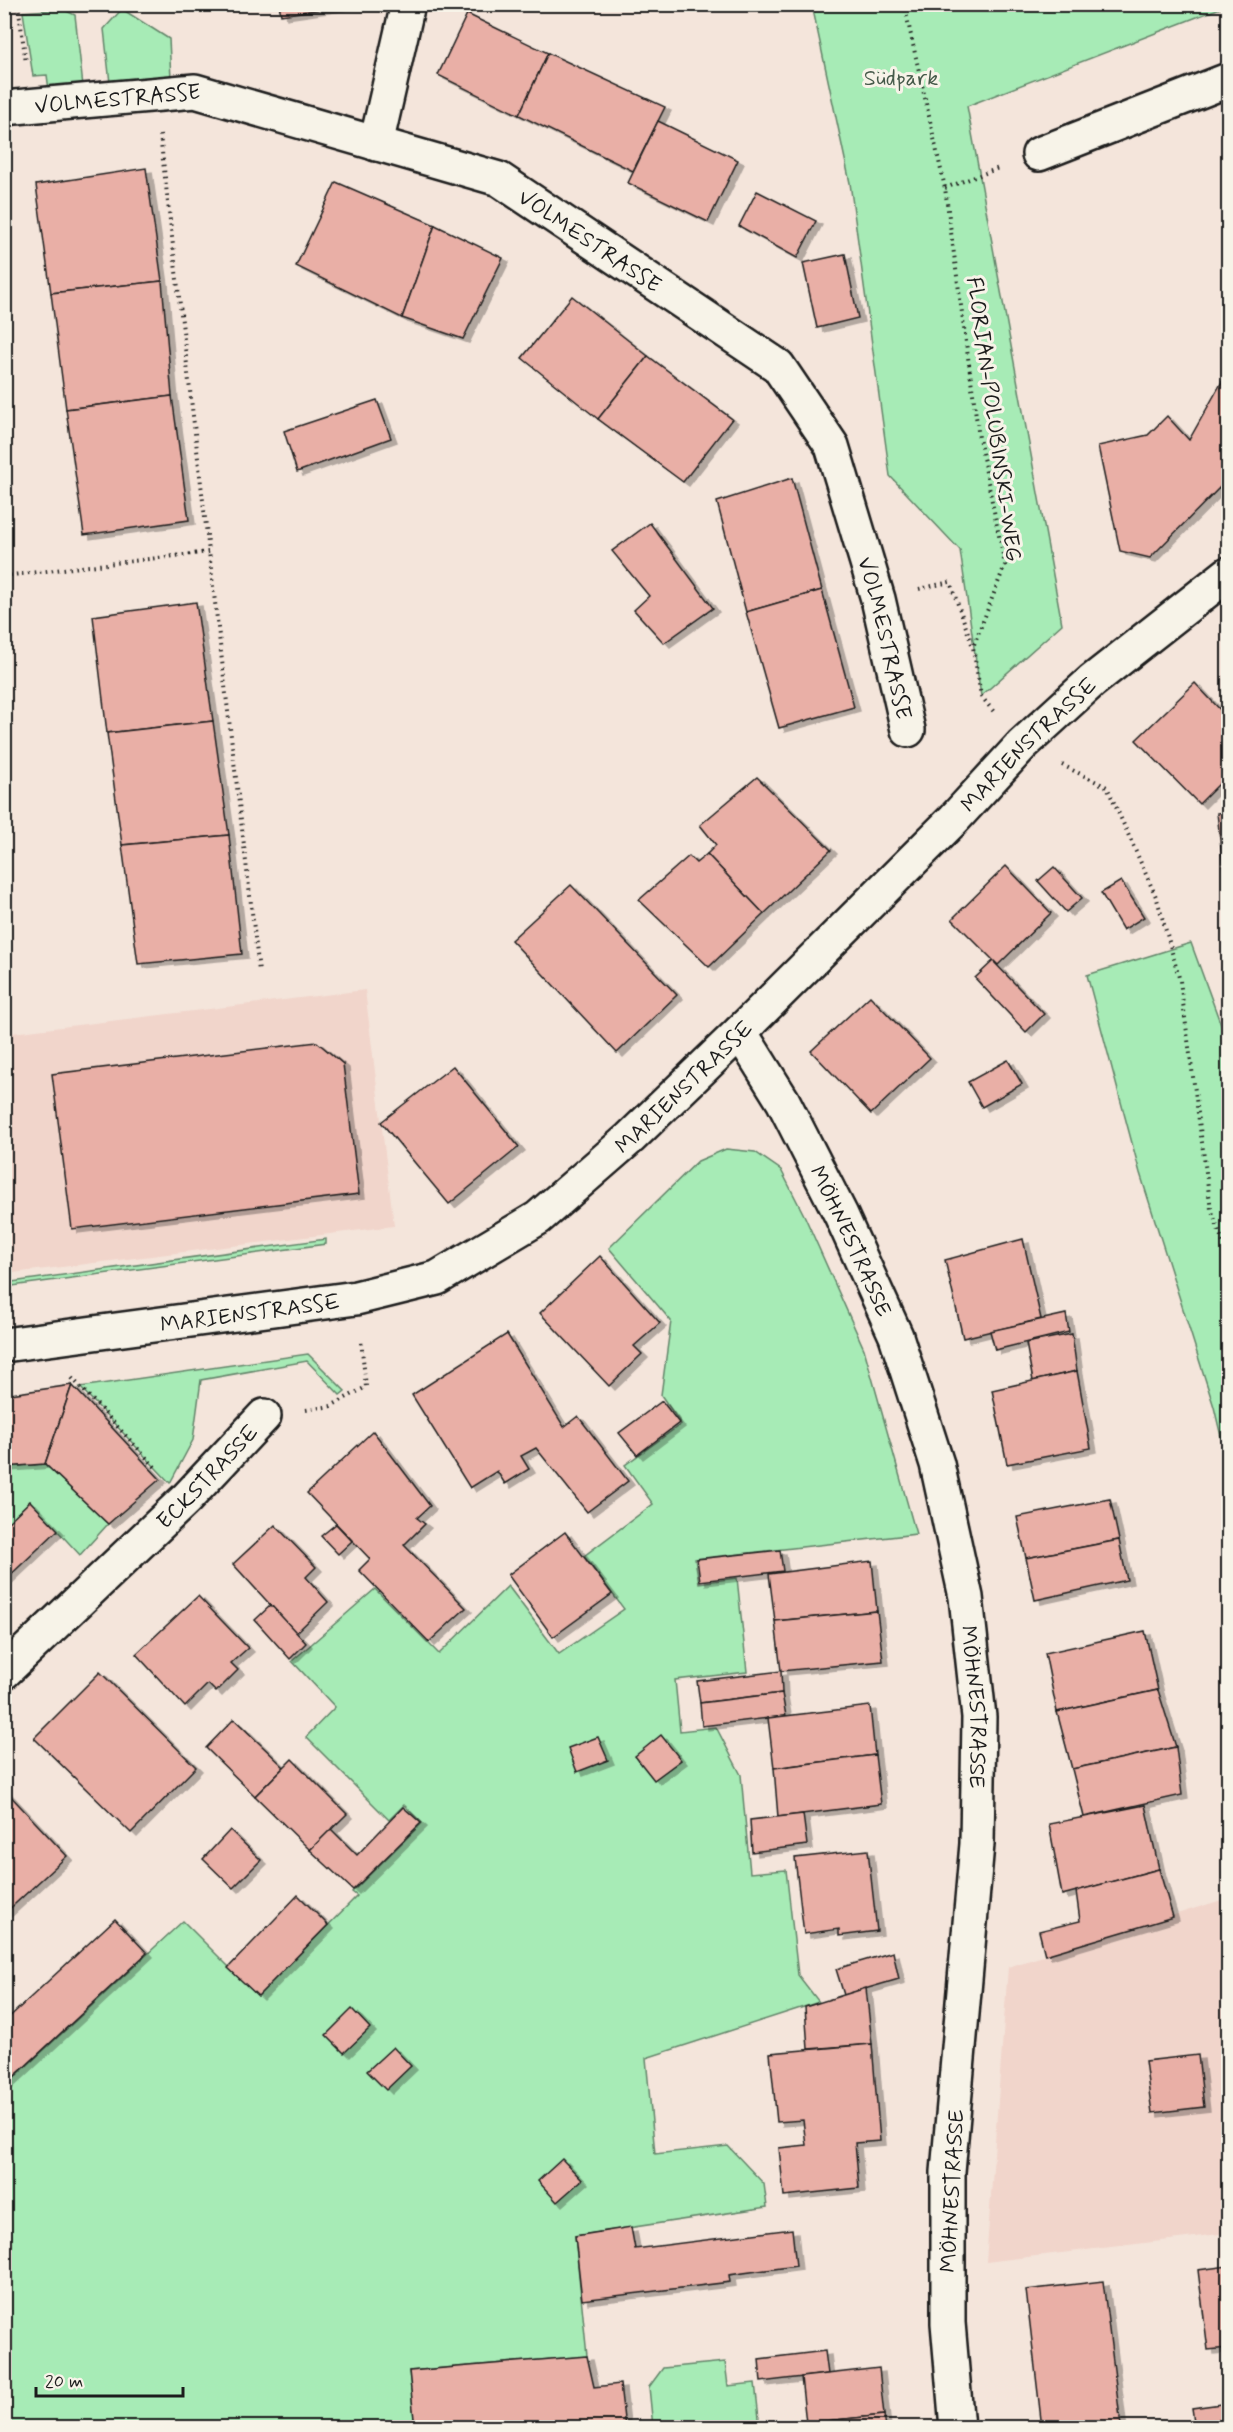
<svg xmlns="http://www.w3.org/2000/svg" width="1233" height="2432" font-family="Mynerve,sans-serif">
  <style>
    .built { fill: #f1d5cb }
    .green { fill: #a7ebb6; stroke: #628469; stroke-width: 1.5 }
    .building { fill: #e9afa6; stroke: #1c1c1c; stroke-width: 1.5; filter: url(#shadow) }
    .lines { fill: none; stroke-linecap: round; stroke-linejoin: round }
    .minor-casing { stroke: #1c1c1c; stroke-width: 38 }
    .path { stroke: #1c1c1c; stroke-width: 4; stroke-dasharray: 1.5 4.5; stroke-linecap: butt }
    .minor { stroke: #f7f3e8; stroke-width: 33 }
    .labels { text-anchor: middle; stroke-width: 6; stroke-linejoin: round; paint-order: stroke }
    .park-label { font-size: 22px; fill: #465a4a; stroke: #f7f3e8 }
    .street-label { font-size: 22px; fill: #1c1c1c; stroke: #f7f3e8 }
  </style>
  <defs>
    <filter id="shadow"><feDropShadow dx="6" dy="4" stdDeviation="0" flood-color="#0004"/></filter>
  </defs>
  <rect width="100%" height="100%" fill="#f4e5db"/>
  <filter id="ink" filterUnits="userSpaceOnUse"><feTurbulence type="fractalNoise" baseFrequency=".0167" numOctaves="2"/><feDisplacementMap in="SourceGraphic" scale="12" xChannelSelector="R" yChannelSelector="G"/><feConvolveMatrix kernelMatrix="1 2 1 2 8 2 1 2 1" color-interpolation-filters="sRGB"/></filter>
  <g filter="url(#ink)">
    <g class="built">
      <polygon points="365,990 394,1226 5,1274 4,1034"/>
      <polygon points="1228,1898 1228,2233 986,2262 1008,1967"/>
    </g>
    <g class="green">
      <polygon points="812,5 1228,5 967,106 1062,624 981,696 960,550 890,476 850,183"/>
      <polygon points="62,9 75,15 83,86 49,90 47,75 33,76 23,12"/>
      <polygon points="122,9 169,39 171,79 110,83 104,29"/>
      <polygon points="1191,943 1228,1044 1228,1466 1214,1407 1140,1173 1087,975"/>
      <polygon points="726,1149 755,1152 781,1170 805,1217 864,1349 916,1534 695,1559 699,1583 737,1578 747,1672 675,1680 680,1731 716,1727 741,1775 750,1873 786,1870 798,1975 819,2002 646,2058 655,2154 728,2146 764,2184 767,2207 575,2236 587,2356 409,2371 415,2427 5,2428 5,2086 183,1921 258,1996 357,1896 352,1892 422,1823 404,1805 389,1820 306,1737 335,1707 292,1661 375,1589 439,1654 508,1586 559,1654 624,1609 584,1556 653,1504 625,1465 681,1424 661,1395 671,1321 609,1248 698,1161"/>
      <polygon points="326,1239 326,1244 12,1286 5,1283 5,1279 12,1282"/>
      <polygon points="308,1354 345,1391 340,1395 307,1361 201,1380 193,1440 170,1483 80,1387"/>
      <polygon points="45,1464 108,1524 80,1555 30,1501 5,1526 5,1467"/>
      <polygon points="725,2362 728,2386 755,2383 760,2427 653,2427 649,2387 663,2368"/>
    </g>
    <g class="building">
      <polygon points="279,4 357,4 281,15"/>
      <polygon points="467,14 548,53 519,115 438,75"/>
      <polygon points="548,53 665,107 633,171 519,115"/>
      <polygon points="658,121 738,160 708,222 628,183"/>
      <polygon points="146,168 162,281 51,293 36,185"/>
      <polygon points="336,182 435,225 402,318 296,266"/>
      <polygon points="757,191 816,221 797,258 739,226"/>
      <polygon points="435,225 503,258 463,339 402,318"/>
      <polygon points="845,254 858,318 817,328 803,263"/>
      <polygon points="162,281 172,396 66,409 51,293"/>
      <polygon points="572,296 648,356 598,419 522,358"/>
      <polygon points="648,356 732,419 683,482 598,419"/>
      <polygon points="1228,371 1228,476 1226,481 1150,558 1120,551 1098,446 1148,435 1167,416 1189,440"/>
      <polygon points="172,396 189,520 84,535 66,409"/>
      <polygon points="377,400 391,438 297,472 284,431"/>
      <polygon points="792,478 822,590 746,612 717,502"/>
      <polygon points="650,523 713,608 664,643 634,610 649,596 612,551"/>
      <polygon points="822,590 854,707 779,728 746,612"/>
      <polygon points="196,602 213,721 107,733 93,616"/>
      <polygon points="1195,683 1228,718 1228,775 1199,804 1136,740"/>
      <polygon points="213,721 229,835 122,845 107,733"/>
      <polygon points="757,777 831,850 764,914 707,854 716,845 700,825"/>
      <polygon points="1228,812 1228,908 1217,813"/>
      <polygon points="229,835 242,954 138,964 122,845"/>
      <polygon points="707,854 764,914 709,967 639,900 689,856 696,863"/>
      <polygon points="1006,866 1051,913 998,965 952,919"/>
      <polygon points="1054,867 1082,898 1066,912 1038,881"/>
      <polygon points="1121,881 1144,917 1123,930 1101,893"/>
      <polygon points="571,885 677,995 617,1053 511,940"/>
      <polygon points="993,961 1044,1014 1026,1032 975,978"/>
      <polygon points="870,996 930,1058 871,1114 811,1051"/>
      <polygon points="317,1042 343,1064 359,1194 72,1229 52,1074"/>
      <polygon points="1008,1060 1022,1084 982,1107 968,1082"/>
      <polygon points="453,1066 519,1147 449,1204 381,1122"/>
      <polygon points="1023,1239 1041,1319 963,1338 945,1260"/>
      <polygon points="600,1256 660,1323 634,1346 642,1354 609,1386 540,1313"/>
      <polygon points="1066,1314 1069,1332 995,1350 990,1331"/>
      <polygon points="507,1334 564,1427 578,1416 628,1481 587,1512 536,1448 521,1456 529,1469 505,1484 497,1471 470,1488 412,1395"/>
      <polygon points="1072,1334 1077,1371 1033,1381 1026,1343"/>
      <polygon points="1077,1371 1091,1448 1007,1464 992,1390"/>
      <polygon points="72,1385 45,1464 4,1467 4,1395"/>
      <polygon points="72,1385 160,1479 108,1524 45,1464"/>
      <polygon points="662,1401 679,1423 637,1455 619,1433"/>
      <polygon points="373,1431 430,1506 417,1518 425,1524 404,1545 466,1608 429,1642 359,1570 370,1559 307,1493"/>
      <polygon points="1110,1499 1119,1540 1026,1558 1017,1517"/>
      <polygon points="30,1501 58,1530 4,1581 4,1526"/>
      <polygon points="336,1524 352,1541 338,1554 321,1536"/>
      <polygon points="275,1525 316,1567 306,1577 328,1602 296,1633 233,1564"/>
      <polygon points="565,1532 612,1594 553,1637 508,1575"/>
      <polygon points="1119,1540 1127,1580 1035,1600 1026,1558"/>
      <polygon points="780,1550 783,1571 700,1581 697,1559"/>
      <polygon points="872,1561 877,1611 775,1621 769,1574"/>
      <polygon points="198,1596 248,1648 231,1663 238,1670 216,1692 208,1684 185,1707 136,1654"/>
      <polygon points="271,1605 306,1643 290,1659 255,1620"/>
      <polygon points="877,1611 883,1661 781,1671 775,1621"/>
      <polygon points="1145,1631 1158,1690 1057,1712 1045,1653"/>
      <polygon points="781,1671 782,1693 700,1703 697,1681"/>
      <polygon points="100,1672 196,1767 131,1833 34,1738"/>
      <polygon points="1158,1690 1176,1747 1072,1769 1057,1712"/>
      <polygon points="782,1693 786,1716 702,1726 700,1703"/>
      <polygon points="870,1706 875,1755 774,1768 768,1718"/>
      <polygon points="234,1719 284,1767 255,1796 206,1748"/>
      <polygon points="661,1735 681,1760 654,1780 635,1756"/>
      <polygon points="598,1737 608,1760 577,1772 568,1748"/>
      <polygon points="1176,1747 1182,1795 1084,1817 1072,1769"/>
      <polygon points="875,1755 881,1804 778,1817 774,1768"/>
      <polygon points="292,1759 347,1814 310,1850 255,1796"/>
      <polygon points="4,1789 67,1856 4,1914"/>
      <polygon points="1145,1805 1159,1869 1062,1895 1049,1824"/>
      <polygon points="403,1807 421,1823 353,1890 310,1850 331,1829 357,1855"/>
      <polygon points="803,1814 807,1845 752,1852 750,1820"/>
      <polygon points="230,1830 261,1860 233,1888 203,1859"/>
      <polygon points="868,1850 877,1931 839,1936 839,1929 804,1934 795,1858"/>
      <polygon points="1159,1869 1173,1917 1045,1955 1039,1931 1080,1921 1076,1891"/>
      <polygon points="298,1895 328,1925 258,1996 228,1968"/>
      <polygon points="115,1919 147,1953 4,2086 4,2022"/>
      <polygon points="893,1952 899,1979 844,1995 836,1969"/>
      <polygon points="866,1988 872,2044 808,2049 805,2007"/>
      <polygon points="352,2009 370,2028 344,2053 326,2035"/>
      <polygon points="872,2044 880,2141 855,2143 859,2188 784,2196 779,2148 806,2145 803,2120 777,2122 770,2053"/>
      <polygon points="393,2047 411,2066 386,2090 367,2071"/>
      <polygon points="1198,2055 1204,2107 1152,2113 1145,2061"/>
      <polygon points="562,2159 582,2180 557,2202 538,2181"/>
      <polygon points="631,2227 635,2249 792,2229 796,2266 729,2275 730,2282 582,2300 575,2236"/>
      <polygon points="1228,2266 1228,2348 1208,2350 1198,2270"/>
      <polygon points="1103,2281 1121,2426 1042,2428 1026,2290"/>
      <polygon points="825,2351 828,2374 761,2382 759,2359"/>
      <polygon points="587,2356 594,2387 620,2384 625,2428 415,2428 409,2371"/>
      <polygon points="879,2368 884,2415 806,2423 801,2377"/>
      <polygon points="1228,2403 1228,2428 1195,2428 1192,2408"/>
      <polygon points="884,2415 886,2428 807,2428 806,2423"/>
    </g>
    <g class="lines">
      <defs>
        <g id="minor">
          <path id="s1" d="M4,108L195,91L499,179L778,366L832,446L878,599L908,730"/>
          <polyline points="376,144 408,4"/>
          <polyline points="1039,154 1228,80"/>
          <path id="s2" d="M740,1032L783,1101L841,1215L896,1336L937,1464L966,1597L979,1717L977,1844L948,2172V2323L957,2428"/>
          <path id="s3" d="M4,1345L356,1298L437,1278L538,1218L630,1138L740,1032L954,819L1022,745L1092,681L1228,574"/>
          <path id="s4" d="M4,1672L186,1499L264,1416"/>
        </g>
      </defs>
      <use href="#minor" class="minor-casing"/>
      <g class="path">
        <polyline points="18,4 26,63"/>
        <polyline points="904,4 945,188 979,438 1005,565 973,647 981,696 994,712"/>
        <polyline points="160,135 209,552"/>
        <polyline points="945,188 999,168"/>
        <polyline points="4,576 209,552 259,971"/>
        <polyline points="919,589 950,582 973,647"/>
        <polyline points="1062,765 1107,787 1157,899 1180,981 1211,1209 1228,1256"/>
        <polyline points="72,1378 157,1469"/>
        <polyline points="306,1410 331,1406 366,1387 361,1340"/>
      </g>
      <use href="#minor" class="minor"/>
    </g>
  </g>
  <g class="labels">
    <g class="park-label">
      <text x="901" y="85">Südpark</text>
    </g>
    <g class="street-label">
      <text dy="8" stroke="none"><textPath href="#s1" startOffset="114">VOLMESTRASSE</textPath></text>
      <text dy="8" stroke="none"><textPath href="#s1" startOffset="618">VOLMESTRASSE</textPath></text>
      <text transform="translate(995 419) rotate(82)" y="8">FLORIAN-POLUBINSKI-WEG</text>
      <text dy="8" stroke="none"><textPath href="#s1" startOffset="1140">VOLMESTRASSE</textPath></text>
      <text dy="8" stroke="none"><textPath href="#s3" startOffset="1238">MARIENSTRASSE</textPath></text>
      <text dy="8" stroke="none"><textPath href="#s3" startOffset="752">MARIENSTRASSE</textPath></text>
      <text dy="8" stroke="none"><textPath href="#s2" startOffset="237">MÖHNESTRASSE</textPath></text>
      <text dy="8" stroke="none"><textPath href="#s3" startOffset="248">MARIENSTRASSE</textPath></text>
      <text dy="8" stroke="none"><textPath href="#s4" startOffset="282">ECKSTRASSE</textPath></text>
      <text dy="8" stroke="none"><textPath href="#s2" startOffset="723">MÖHNESTRASSE</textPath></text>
      <text transform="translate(951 2191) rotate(-87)" y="8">MÖHNESTRASSE</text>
    </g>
  </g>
  <rect width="1233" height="2432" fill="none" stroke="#f7f3e8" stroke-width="24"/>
  <rect x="12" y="12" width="1209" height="2408" fill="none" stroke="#1c1c1c" stroke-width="2" filter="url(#ink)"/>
  <path d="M36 2387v9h147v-9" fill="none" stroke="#1c1c1c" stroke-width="3"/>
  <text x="45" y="2387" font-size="18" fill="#1c1c1c" stroke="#f7f3e8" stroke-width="4.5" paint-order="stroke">20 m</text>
</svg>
